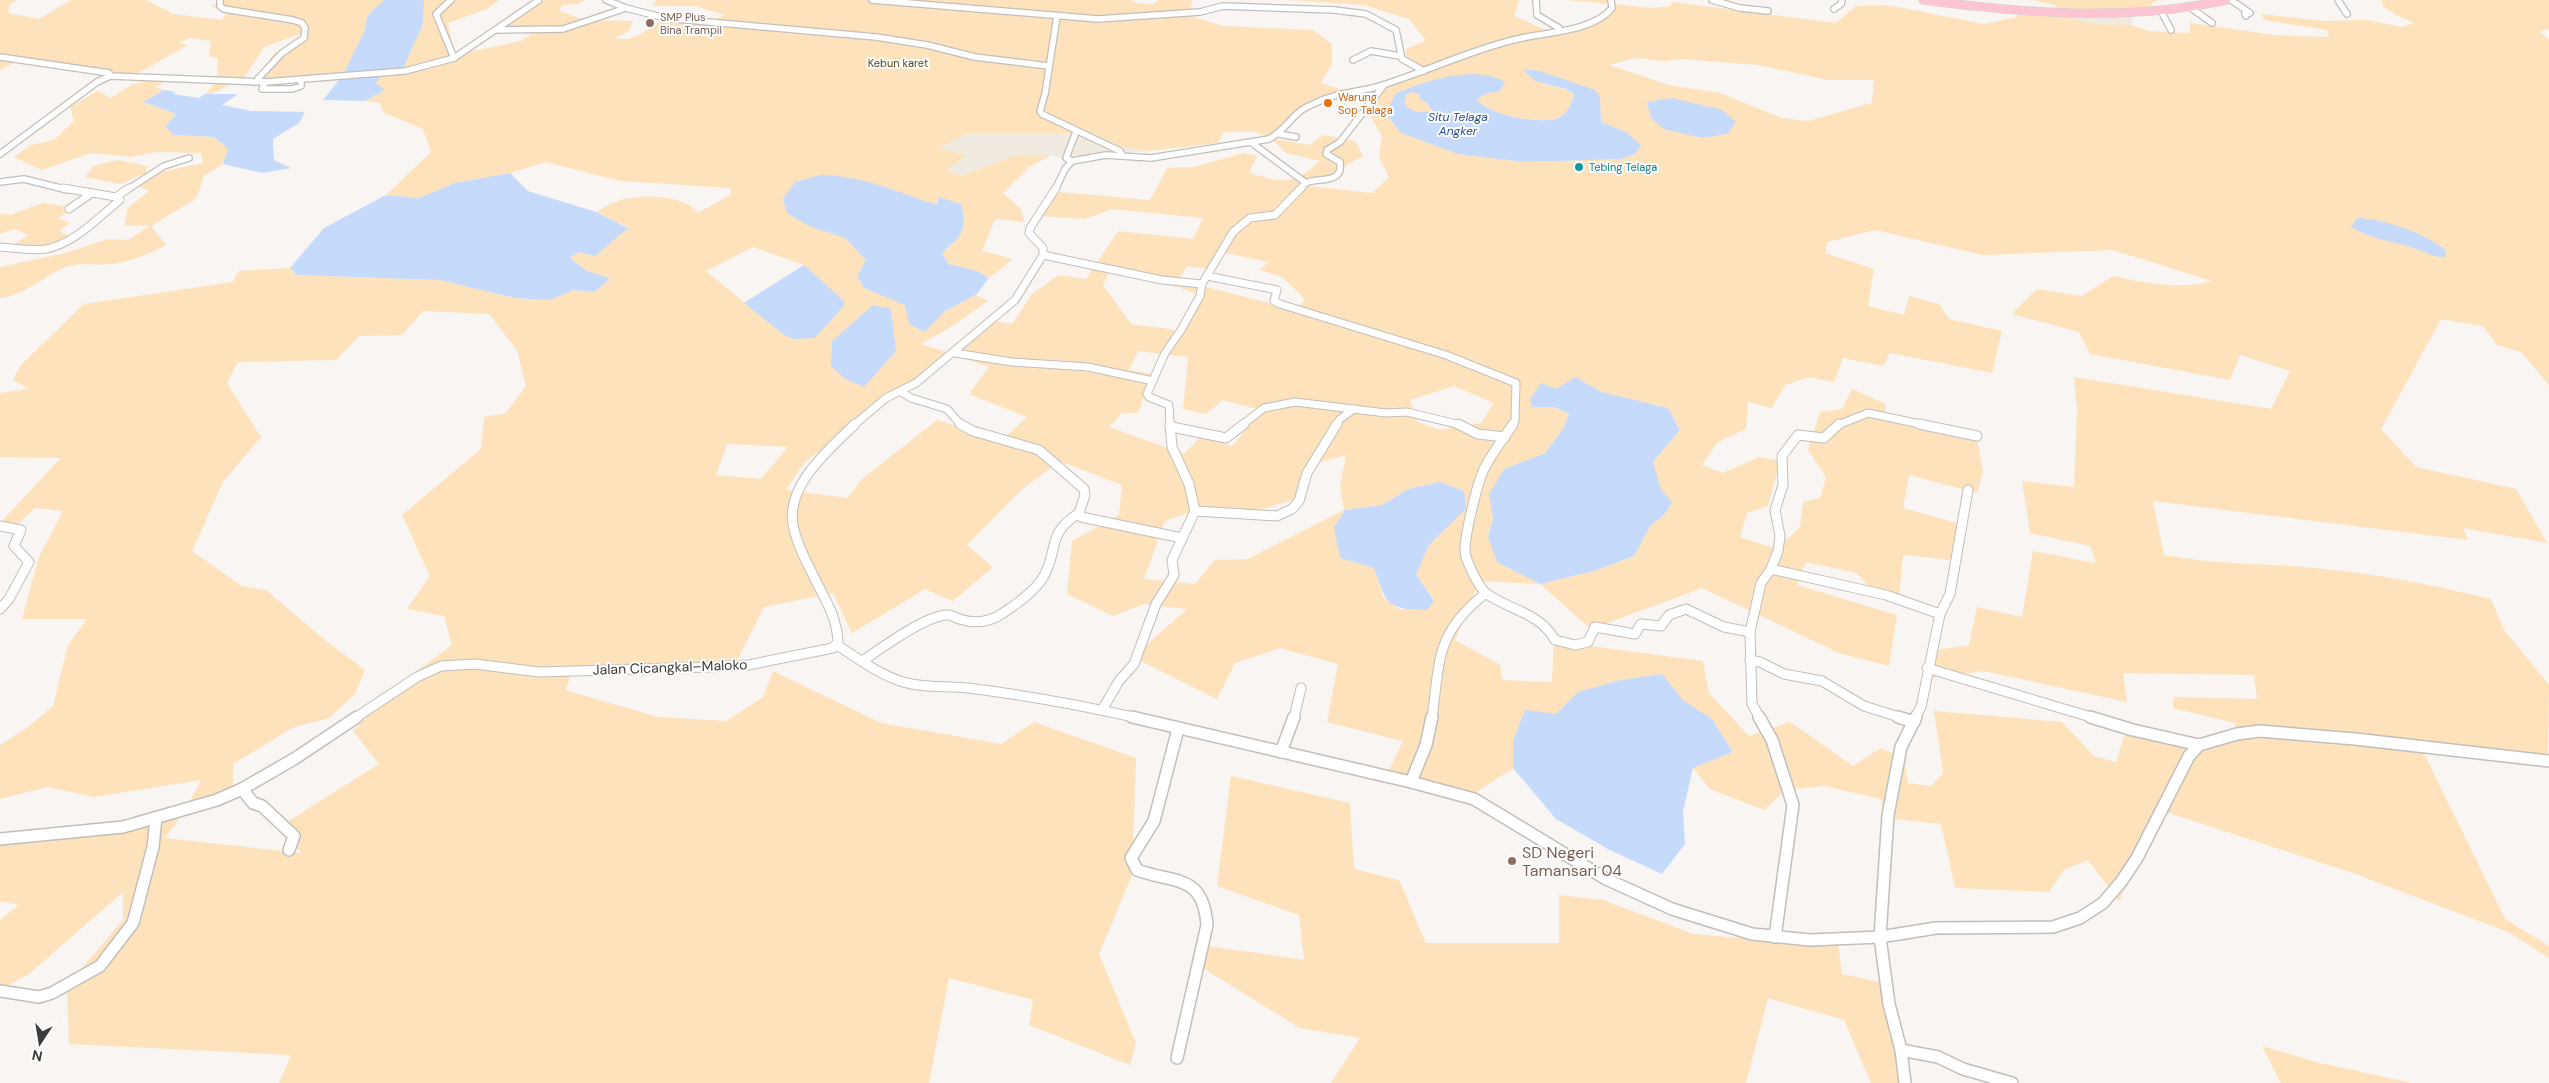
<svg xmlns="http://www.w3.org/2000/svg" width="2549" height="1083" font-family="'DM Sans',sans-serif">
  <style>
    .built { fill: #f1eae0 }
    .green { fill: #fde2bb; fill-rule: evenodd }
    .water { fill: #c6dafb; fill-rule: evenodd }
    .lines { fill: none; stroke-linecap: round; stroke-linejoin: round }
    .minor-far3-casing { stroke: #c1bfbb; stroke-width: 8 }
    .minor-far2-casing { stroke: #c1bfbb; stroke-width: 9 }
    .minor-far1-casing { stroke: #c1bfbb; stroke-width: 11 }
    .minor-casing { stroke: #c1bfbb; stroke-width: 14 }
    .major-casing { stroke: #d0d0cf; stroke-width: 9 }
    .minor-far3 { stroke: #fff; stroke-width: 5.5 }
    .minor-far2 { stroke: #fff; stroke-width: 7 }
    .minor-far1 { stroke: #fff; stroke-width: 9 }
    .minor { stroke: #fff; stroke-width: 11 }
    .major { stroke: #fdc5d3; stroke-width: 8 }
    .education-dot { fill: #8d6e63; stroke: #fff; stroke-width: 2 }
    .food-dot { fill: #e8710a; stroke: #fff; stroke-width: 2 }
    .culture-dot { fill: #0f9aa8; stroke: #fff; stroke-width: 2 }
    .labels { text-anchor: middle; stroke-width: 4; stroke-linejoin: round; paint-order: stroke }
    .far-education-label { font-size: 11px; fill: #785e54; stroke: #fff; text-anchor: start }
    .far-park-label { font-size: 11px; fill: #5f451b; stroke: #fff }
    .far-food-label { font-size: 11px; fill: #c56008; stroke: #fff; text-anchor: start }
    .far-culture-label { font-size: 11px; fill: #0d838f; stroke: #fff; text-anchor: start }
    .far-water-label { font-size: 12px; font-style: italic; fill: #284d8c; stroke: #fff }
    .street-label { font-size: 14px; fill: #3c3b39; stroke: #fff }
    .near-education-label { font-size: 16px; fill: #785e54; stroke: #fff; text-anchor: start }
  </style>
  <rect width="100%" height="100%" fill="#f8f5f2"/>
  <g class="built">
    <polygon points="2134,12 2131,25 2094,24 2056,16"/>
    <polygon points="967,133 1092,133 1120,146 1148,151 1096,155 1072,161 1051,155 1017,155 962,176 947,170 965,155 938,148"/>
  </g>
  <g class="green">
    <path d="M0,0H17L10,4L8,13L39,19L71,0H146L173,14L222,20L227,12L211,6L223,0H384L368,15L364,32L343,75L300,83L254,82L274,54L302,37L300,34L264,47L242,81C227,82 220,94 205,94L217,81L218,58L209,56L211,41L189,38L179,43L188,45L133,76L18,61L0,70Z"/>
    <path d="M424,0H499L487,9L448,23L454,55L521,41L532,34L506,31L500,24L532,5L547,0H585L578,4L562,5L559,11L585,20L633,21L629,31L615,38C637,44 648,24 668,20C689,15 704,26 725,15L695,6H653L656,0H1133L1132,2L1152,5L1158,0H1192L1190,16L1223,26L1313,30L1332,44V64L1321,83L1346,91L1298,112L1274,139L1310,145L1323,135L1355,141L1363,156L1309,186L1372,193L1389,177L1379,157L1382,136L1367,110L1385,86L1427,70L1407,60L1406,49L1426,41L1409,19L1364,5L1289,0H1519L1514,16L1548,31L1594,24L1614,10V4L1565,0H1615L1614,4L1651,8L1670,6L1672,2L1836,23L1856,6L1888,5L1984,24L2018,17L2015,8L2056,11L2055,5L2033,0H2158L2151,4L2150,11L2056,15L2094,24L2131,25L2149,31L2190,33V23L2274,35L2329,37L2327,30L2265,20L2261,14L2323,21L2368,20L2401,27L2414,23L2396,15L2383,6L2382,0H2549V30L2545,29L2540,32L2549,40V385L2521,352L2497,345L2483,326L2441,319L2381,429L2416,467L2516,489L2547,543L2463,528L2468,540L2153,501L2164,555C2217,565 2270,563 2323,569C2380,574 2436,586 2491,599L2504,630L2549,685L2548,757L2420,745L2505,919L2549,946V958L2508,932L2353,873L2163,811L2119,901L2088,860L2064,870L2049,892L1955,888L1941,824L1886,818L1881,799L1824,786L1785,790L1764,810L1710,789L1693,768L1733,752L1712,719L1682,700L1662,674L1621,680L1578,692L1556,714L1513,741V768L1469,797L1387,775L1403,741L1327,722L1338,664L1280,648L1235,663L1217,699L1133,657L1187,609L1144,604L1113,616L1067,594L1072,541L1119,515L1122,485L1060,461L1020,491L967,545L993,567L953,601L925,589L852,633L833,593L764,607L737,661L573,669L565,690L658,717L726,721L763,697L773,671L881,723L1001,744L1034,722L1136,758L1132,875L1099,954L1136,1043L1130,1065L1029,1025L1033,1000L949,978L929,1083H279L291,1055L69,1044L67,986L123,920V892L29,974L0,990V920L19,905L0,901V840L100,833L187,808L201,780L94,797L48,787L0,799V745L27,728L53,706L68,645L87,619H22L39,557L63,511L35,508L18,524L0,523L61,458L0,457V393L29,389L13,380L20,366L84,304L233,282L238,271L290,268L297,275L440,280L514,298L550,300L574,290L595,292L609,278L587,271L570,258L577,252L628,227L596,212C604,208 612,202 621,200C642,194 684,194 698,213L730,195L731,188L620,181L545,162L510,173L455,183L419,198L386,195L431,152L423,129L383,112L380,103L365,101L385,90L376,83L423,24ZM1635,58L1666,61L1682,59L1758,65L1828,80H1874L1872,103L1808,121L1782,118L1720,93L1669,85L1609,65ZM1524,69L1540,71L1600,97L1601,123L1626,132L1621,159L1524,162L1458,154L1401,133L1386,114L1395,94C1425,81 1453,75 1486,76L1500,91L1487,93L1477,99C1488,115 1542,125 1559,117C1568,113 1571,102 1574,94C1555,82 1538,89 1524,69ZM1224,132H1256L1273,140L1286,153L1320,161C1292,186 1284,183 1249,173L1257,156L1244,153L1194,167L1167,168L1150,200L1059,192L1041,216L1085,219L1112,209L1203,218L1193,239L1118,231L1086,279L1059,275L1033,293L1012,324L992,321L949,353L921,344L954,325L988,301L976,295L945,311L925,332L909,324L906,305L864,288L866,260L845,238L811,227L908,195L926,202L938,204V197L961,204C967,230 963,236 942,253L949,264L977,271L989,278L1013,259L982,251L995,219L1025,222L1020,208L1003,193L1029,167L1051,155H1017L962,176L947,170L966,155L939,148L967,133H1092L1120,146L1148,151L1217,143ZM1875,230L1983,255L2113,250L2212,281C2180,290 2145,283 2113,276L2082,296L2037,289L2012,314L2079,332L2090,354L2230,380L2240,355L2290,371L2271,409L2074,377L2077,408L2074,487L2022,481L2030,533L2090,546L2096,563L2033,551L2022,617L1977,607L1969,645L1936,650L1930,678L1984,671L2127,702L2123,673L2254,675L2257,699L2173,697V708L2235,723L2236,739L2216,747L2127,727L2116,762L2094,756L2062,722L1934,711L1943,773L1931,786L1908,783L1904,759L1881,748L1853,766L1790,722L1749,736L1709,693L1703,661L1554,641L1552,682L1502,680L1500,665L1455,640L1479,581L1540,584L1591,629L1702,588L1839,653L1889,666L1897,615L1797,585L1806,562L1857,573L1870,588L1899,598L1903,555L1953,560L1961,524L1903,508L1909,475L1977,493L1983,472L1977,440L1884,418L1886,404L1852,389L1842,409L1820,412L1808,450L1826,477L1820,498L1803,502L1800,527L1776,549L1740,537L1747,513L1768,506L1780,461L1759,457L1723,473L1702,465L1718,442L1746,429L1748,402L1772,408L1785,385L1809,377L1834,382L1843,358L1883,366L1890,353L1992,373L2002,331L1949,319L1939,304L1909,296L1904,315L1868,306L1874,269L1825,253L1827,242ZM753,247L804,265L843,301L844,306L784,335L706,271ZM1221,252L1268,262L1260,270L1282,277L1305,299L1296,310L1179,280L1187,266L1208,269ZM1109,272L1179,287L1196,294L1177,330L1131,324L1103,285ZM423,311L489,314L517,350L526,386L506,413L484,417L481,449L402,515L430,576L407,609L444,616L452,645L394,688L353,731L379,764L287,822L300,853L165,838L187,808L233,793V764L294,727L329,718L355,694L365,670L326,641L266,590L242,586L192,551L223,482L261,437L227,383L238,362L336,360L359,336L402,335ZM1138,351L1188,357L1183,409L1206,414L1223,400L1260,410L1233,446L1200,437L1184,454L1109,427L1122,413H1138L1152,374L1129,370ZM949,353L989,367L969,394L1027,417L1002,440L937,420L862,479L848,498L786,490L804,463ZM1575,377L1602,392L1668,408L1680,430L1653,462L1665,514L1650,526L1633,557L1593,571L1540,584L1488,537L1504,469L1545,453L1563,429L1569,414L1554,407H1532ZM1454,386L1494,403L1481,423L1439,430L1418,422L1410,400ZM727,444L788,447L761,479L716,475ZM1346,455L1340,487L1344,510L1248,559L1215,560L1195,584L1144,579L1165,521L1198,509L1240,516L1305,496L1313,464ZM1440,482L1464,491L1465,509L1429,545L1416,574L1434,600L1400,610L1383,597L1374,567L1344,510L1382,505L1408,489Z"/>
    <path d="M158,78L169,79L155,87L164,90L143,102L176,114L174,135L214,137L228,149L223,164L204,176L197,198L151,226L166,245C149,254 132,261 112,264C97,266 79,262 66,267C43,276 24,296 0,298V267L66,253L108,239L128,240L150,226L124,225L128,208L149,191L138,186L161,172L203,163L201,153L158,152L131,157L91,153L42,170L14,157L31,145L54,140L74,121L70,107L97,91L111,98L133,84Z"/>
    <path d="M1412,92L1420,93L1419,99L1427,103L1432,111C1420,113 1412,113 1404,103L1407,94Z"/>
    <polygon points="118,160 147,166 146,173 120,184 85,177 94,166"/>
    <polygon points="43,203 75,208 58,218 70,223 59,231 71,237 50,248 9,247 29,235 14,229 0,234 0,213 10,215"/>
    <polygon points="1231,776 1350,803 1354,869 1399,880 1426,943 1559,943 1559,895 1603,900 1693,934 1777,941 1837,936 1842,974 1888,984 1910,1083 1871,1083 1844,1020 1768,998 1746,1083 1331,1083 1360,1038 1300,1028 1203,968 1208,946 1304,960 1299,915 1217,886"/>
    <polygon points="2262,1046 2316,1062 2412,1083 2281,1083"/>
  </g>
  <g class="water">
    <polygon points="384,0 424,0 423,24 402,71 384,72 376,83 385,90 365,101 323,100 343,75 364,32 368,15"/>
    <path d="M1523,69L1540,71L1595,90L1600,97L1601,122L1626,132L1641,145L1635,154L1621,159L1524,162L1458,154L1401,133L1386,114L1395,94C1423,81 1476,64 1505,82L1500,91L1487,93L1477,99C1486,115 1544,126 1560,117C1568,112 1572,102 1574,94L1566,89L1535,81ZM1412,92L1420,94L1419,99L1427,103L1432,111C1420,113 1412,113 1404,103L1407,94Z"/>
    <polygon points="164,90 176,92 173,94 199,98 205,94 238,94 222,105 251,111 305,112 299,123 273,139 274,160 291,168 263,173 223,164 228,149 214,137 174,135 165,127 176,114 143,102"/>
    <polygon points="1673,98 1722,110 1736,122 1727,134 1702,138 1664,129 1651,118 1647,102"/>
    <polygon points="510,173 528,191 596,212 628,228 595,256 578,252 570,258 587,271 610,278 595,292 574,290 550,300 514,298 440,280 297,275 290,268 324,228 386,195 419,198 455,183"/>
    <path d="M821,175C850,175 881,185 908,195C919,198 926,203 938,204V197L961,204C968,232 962,235 942,253L949,264L977,271L989,278L976,295L945,311L925,332L909,324L905,305L864,288L857,276L866,260L845,238L811,227L787,213L783,199L795,182Z"/>
    <path d="M2357,218C2381,218 2429,234 2446,251V257C2432,257 2429,254 2417,249C2394,241 2372,240 2351,227Z"/>
    <polygon points="804,265 844,301 844,306 815,338 793,339 784,335 744,303"/>
    <polygon points="873,305 891,309 896,351 864,387 845,379 831,366 832,341"/>
    <polygon points="1575,377 1602,392 1668,408 1680,430 1653,462 1661,490 1672,502 1665,514 1650,526 1634,556 1594,571 1540,584 1497,562 1488,537 1493,518 1489,494 1504,469 1545,453 1563,429 1569,414 1554,407 1532,407 1530,399 1541,383 1556,389"/>
    <path d="M1440,482L1464,491L1466,509L1429,545L1416,574L1434,601L1427,610C1386,609 1387,605 1374,568L1340,558L1334,527L1345,510L1382,505L1408,489Z"/>
    <polygon points="1662,674 1683,700 1712,719 1733,752 1693,768 1683,811 1685,844 1662,874 1610,850 1556,819 1513,768 1513,741 1525,710 1556,714 1578,692 1621,680"/>
  </g>
  <g class="lines">
    <defs>
      <g id="minor-far3">
        <polyline points="220,0 220,6 224,9 293,20 302,23 305,28 304,38 282,53 255,82"/>
        <polyline points="451,0 436,14 454,58"/>
        <polyline points="606,0 626,8 665,18 876,37 927,45 975,57 1048,66"/>
        <polyline points="872,0 1098,19 1200,12 1223,6 1334,10 1366,14 1396,30 1402,59 1424,71"/>
        <polyline points="1536,0 1537,15 1559,28"/>
        <polyline points="1712,0 1740,8 1768,11"/>
        <polyline points="2231,0 2250,13 2245,14 2246,16"/>
        <polyline points="2338,0 2347,14"/>
        <polyline points="2191,8 2212,23"/>
        <polyline points="1834,9 1841,4 1842,0"/>
        <polyline points="2161,11 2171,30"/>
        <polyline points="1057,16 1045,94 1040,111 1042,114 1120,151 1122,155"/>
        <polyline points="498,30 563,29 626,8"/>
        <polyline points="0,57 109,73 110,75"/>
        <polyline points="1353,60 1371,51 1400,56"/>
        <polyline points="265,82 262,89 292,89 301,86 301,80"/>
        <polyline points="1279,134 1296,137"/>
        <polyline points="1252,143 1306,183"/>
        <polyline points="0,154 97,82 110,76 265,82 405,71 454,58 539,0"/>
        <polyline points="1072,161 1066,158 1076,132"/>
        <polyline points="0,182 24,179 68,190"/>
        <polyline points="127,190 164,166 189,158"/>
        <path d="M1055,190L1065,169L1072,161L1106,155L1151,158L1269,139C1281,133 1287,123 1297,114C1302,108 1313,104 1320,101C1341,91 1365,92 1386,84C1429,70 1469,51 1513,40C1542,32 1592,33 1612,8L1611,0"/>
        <path d="M1300,190C1302,188 1303,185 1306,183C1317,177 1344,185 1340,162L1326,154L1327,150L1340,142L1384,85"/>
      </g>
      <g id="minor-far2">
        <polyline points="116,197 129,188"/>
        <polyline points="69,209 92,193"/>
        <path d="M0,247C15,248 31,251 46,249C74,244 99,217 120,200L116,197L63,188"/>
        <polyline points="1043,255 1162,280 1202,284"/>
        <polyline points="1207,276 1277,290 1274,301 1280,304 1446,355 1516,383 1515,421 1512,425"/>
        <polyline points="955,353 1012,362 1088,367 1153,381"/>
        <polyline points="901,392 911,398 947,409 961,425"/>
        <polyline points="854,425 886,398 916,383 1015,300 1043,255 1043,248 1029,233 1030,228 1056,188"/>
        <polyline points="1170,425 1169,405 1149,397 1147,394 1165,353 1181,330 1200,296 1202,284 1233,232 1250,218 1275,215 1301,188"/>
        <polyline points="1242,425 1264,408 1295,402 1386,413 1407,412 1461,425"/>
        <polyline points="1336,425 1340,419 1354,409"/>
        <polyline points="1838,425 1868,413 1925,425"/>
      </g>
      <g id="minor-far1">
        <polyline points="960,424 973,431 1039,450 1084,489 1085,495 1079,513 1081,517 1182,538"/>
        <polyline points="1458,424 1478,434 1505,437"/>
        <path d="M1513,424C1504,438 1492,453 1484,469C1477,484 1465,534 1465,550C1465,560 1479,588 1487,594C1510,610 1540,613 1555,640L1575,645L1588,642L1595,627L1635,634L1641,624L1661,626L1669,615L1686,609L1724,627L1750,632"/>
        <polyline points="1919,424 1977,436"/>
        <polyline points="1172,427 1226,438 1244,424"/>
        <polyline points="1195,511 1277,516 1292,509 1299,501 1307,473 1337,424"/>
        <polyline points="0,526 21,530 14,546 29,562 9,599 0,609"/>
        <polyline points="1771,569 1886,595 1940,614"/>
        <path d="M837,645C857,658 877,673 900,681C924,689 951,685 976,689C1030,696 1084,706 1138,718"/>
        <path d="M864,660C881,648 928,614 948,615C952,615 956,618 959,619C975,624 989,623 1003,613C1017,604 1037,590 1045,574C1059,545 1047,534 1079,513"/>
        <polyline points="1750,660 1760,662 1784,674 1822,681 1864,706 1902,718"/>
        <polyline points="1927,668 2094,718"/>
        <polyline points="1102,710 1119,681 1134,664 1156,604 1174,575 1172,560 1195,511 1189,484 1172,447 1170,424"/>
        <path d="M355,718L417,677L441,666L475,664L539,672L709,667L748,665L833,648L838,642C837,620 828,604 818,585C809,566 797,546 793,525C786,484 830,449 855,424"/>
        <polyline points="1294,718 1301,688"/>
        <path d="M1432,718C1440,660 1435,633 1486,593"/>
        <polyline points="1760,718 1752,704 1750,632 1761,583 1771,569 1778,551 1780,536 1775,510 1783,485 1782,456 1798,435 1824,438 1839,424"/>
        <polyline points="1915,718 1921,707 1940,614 1950,594 1968,490"/>
      </g>
      <g id="minor">
        <polyline points="1132,717 1411,782 1474,799 1606,879 1672,909 1752,934 1810,940 1880,937 1936,928 2053,927 2080,918 2103,903 2121,882 2137,858 2189,756 2199,745 2237,734 2260,731 2355,739 2549,761"/>
        <polyline points="1759,717 1772,740 1793,805 1775,937"/>
        <polyline points="1898,717 1914,722"/>
        <polyline points="2090,717 2133,730 2199,745"/>
        <polyline points="1281,752 1294,717"/>
        <polyline points="1411,782 1426,745 1432,717"/>
        <polyline points="242,789 253,803 262,806 294,836 289,850"/>
        <polyline points="0,839 123,827 217,800 242,789 294,759 357,717"/>
        <polyline points="0,991 39,997 52,993 100,966 133,923 153,847 156,818"/>
        <polyline points="1901,1050 1938,1057 1963,1069 2012,1083"/>
        <path d="M1177,1058L1207,925C1203,874 1176,884 1137,870L1131,858L1154,821L1178,729"/>
        <polyline points="1905,1083 1901,1050 1889,1004 1880,937 1888,815 1901,747 1916,717"/>
      </g>
      <path id="major" d="M1923,0C2025,13 2125,22 2226,0"/>
    </defs>
    <use href="#minor-far3" class="minor-far3-casing"/>
    <use href="#minor-far2" class="minor-far2-casing"/>
    <use href="#minor-far1" class="minor-far1-casing"/>
    <use href="#minor" class="minor-casing"/>
    <use href="#major" class="major-casing"/>
    <use href="#minor-far3" class="minor-far3"/>
    <use href="#minor-far2" class="minor-far2"/>
    <use href="#minor-far1" class="minor-far1"/>
    <use href="#minor" class="minor"/>
    <use href="#major" class="major"/>
  </g>
  <g class="education-dot">
    <circle cx="650" cy="23" r="5"/>
    <circle cx="1512" cy="861" r="5"/>
  </g>
  <circle class="food-dot" cx="1328" cy="103" r="5"/>
  <circle class="culture-dot" cx="1579" cy="167" r="5"/>
  <g class="labels">
    <g class="far-education-label">
      <text x="660" y="21">SMP Plus<tspan x="660" dy="13">Bina Trampil</tspan></text>
    </g>
    <g class="far-park-label">
      <text x="898" y="67">Kebun karet</text>
    </g>
    <g class="far-food-label">
      <text x="1338" y="101">Warung<tspan x="1338" dy="13">Sop Talaga</tspan></text>
    </g>
    <g class="far-culture-label">
      <text x="1589" y="171">Tebing Telaga</text>
    </g>
    <g class="far-water-label">
      <text x="1458" y="121">Situ Telaga<tspan x="1458" dy="14">Angker</tspan></text>
    </g>
    <g class="street-label">
      <text transform="translate(670 667) rotate(-2)" y="5">Jalan Cicangkal–Maloko</text>
    </g>
    <g class="near-education-label">
      <text x="1522" y="858">SD Negeri<tspan x="1522" dy="18">Tamansari 04</tspan></text>
    </g>
  </g>
  <g transform="translate(40 1043) rotate(192)" stroke="#ffffff" stroke-width="4" paint-order="stroke">
  <path d="M0-4L9 19L0 12L-9 19Z" fill="#3c3b39"/>
  <text y="-8" font-size="14" font-weight="bold" text-anchor="middle" fill="#3c3b39">N</text>
  </g>
</svg>
